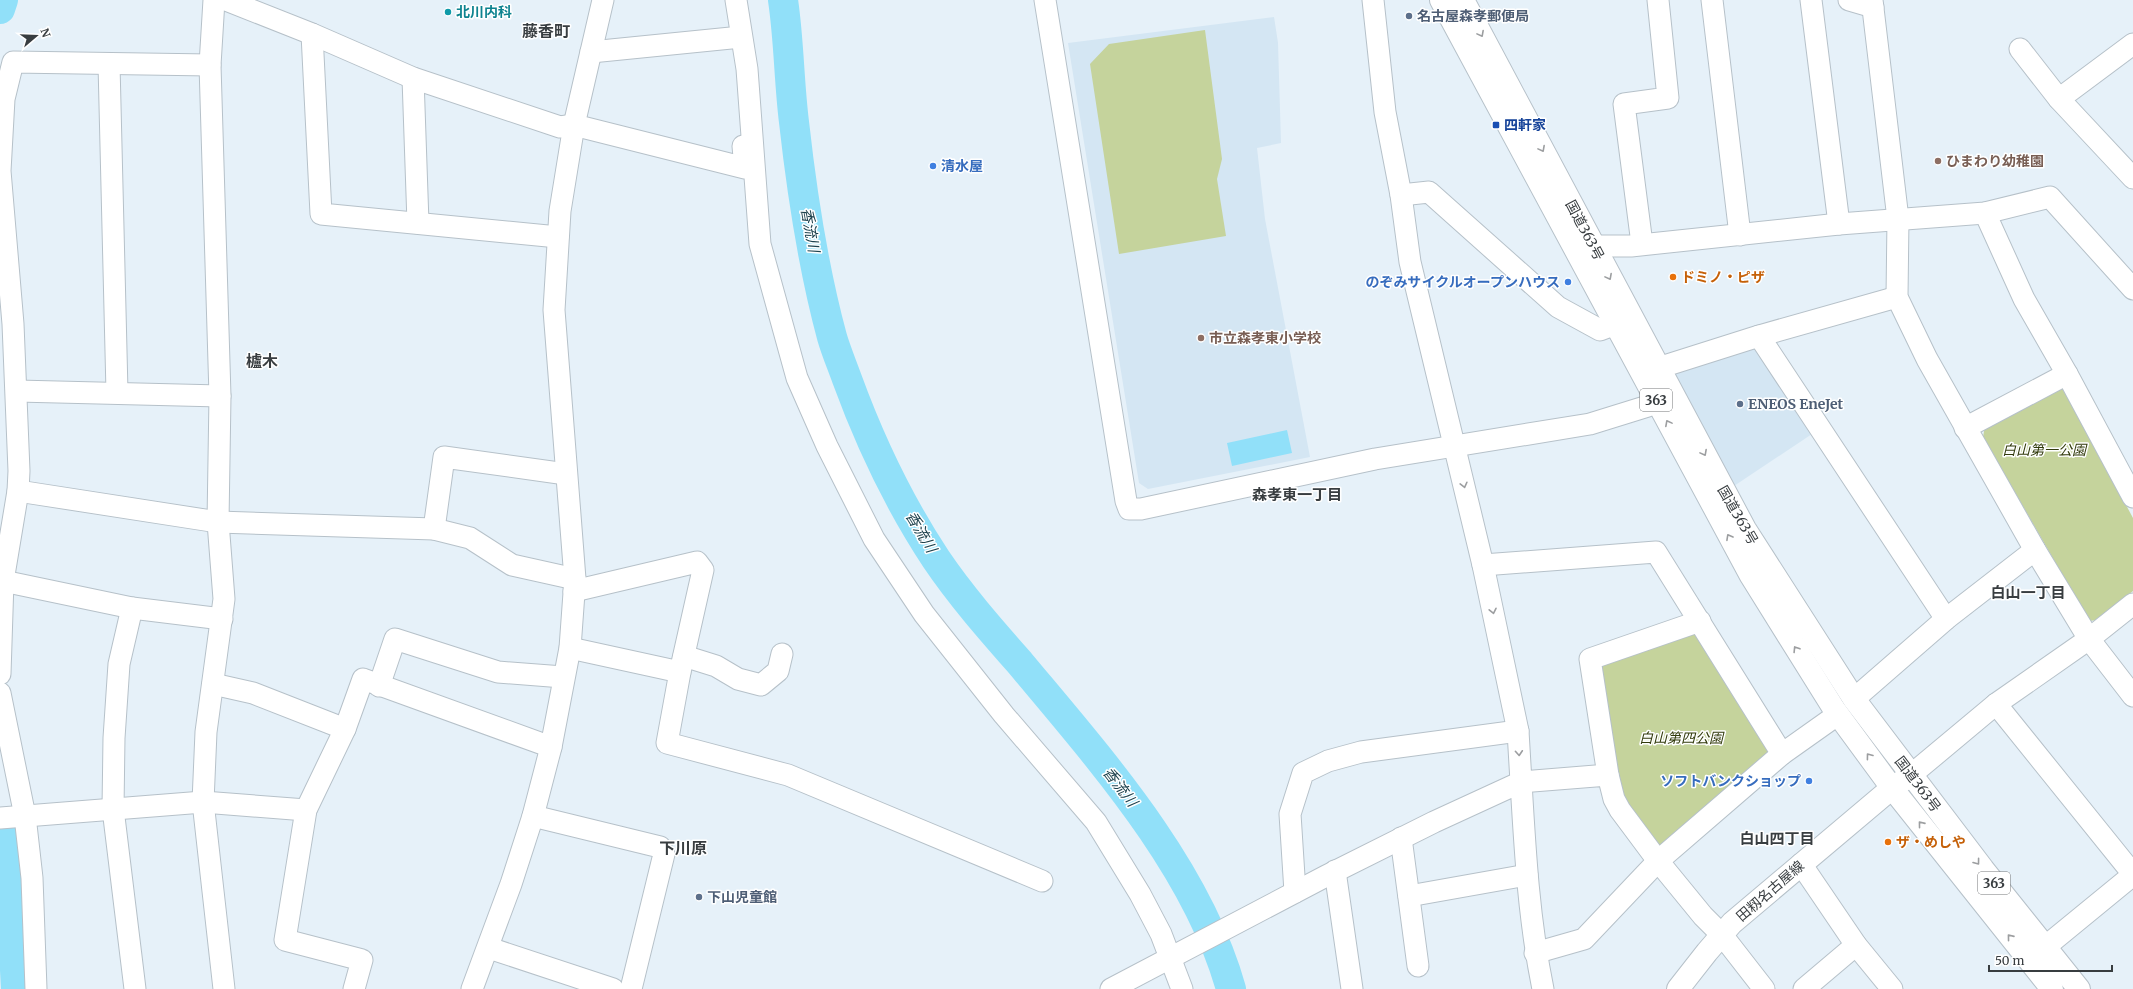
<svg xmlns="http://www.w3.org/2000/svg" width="2133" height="989" font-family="Merriweather,'Noto Sans JP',serif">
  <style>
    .built { fill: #d4e6f3 }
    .green { fill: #c5d39c }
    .water { fill: #91e0f9 }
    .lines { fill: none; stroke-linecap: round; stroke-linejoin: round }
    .river { stroke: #91e0f9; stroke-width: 30 }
    .minor-casing { stroke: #b6c1c9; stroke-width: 23 }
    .major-casing { stroke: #b6c1c9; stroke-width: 24 }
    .highway-casing { stroke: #b6c1c9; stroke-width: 24 }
    .minor { stroke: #fff; stroke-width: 21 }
    .major { stroke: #fff; stroke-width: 22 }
    .highway { stroke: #fff; stroke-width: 22 }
    .oneway { stroke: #9c9ea0 }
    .culture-dot { fill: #0f9aa8; stroke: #fff; stroke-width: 1.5 }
    .service-dot { fill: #5c6f8a; stroke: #fff; stroke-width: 1.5 }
    .transit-dot { fill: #1a4fb4; stroke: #fff; stroke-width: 1.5 }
    .education-dot { fill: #8d6e63; stroke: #fff; stroke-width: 1.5 }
    .shop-dot { fill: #3f7fe0; stroke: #fff; stroke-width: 1.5 }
    .food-dot { fill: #e8710a; stroke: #fff; stroke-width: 1.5 }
    .labels { text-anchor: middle; stroke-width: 3; stroke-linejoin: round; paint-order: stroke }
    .shield { fill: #fff; stroke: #747779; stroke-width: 1 }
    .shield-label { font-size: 13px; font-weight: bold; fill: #383d40 }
    .culture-label { font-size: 14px; font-weight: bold; fill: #0d838f; stroke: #fff; text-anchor: start }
    .service-label { font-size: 14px; font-weight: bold; fill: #4e5e75; stroke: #fff; text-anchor: start }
    .transit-label { font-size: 14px; font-weight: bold; fill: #164399; stroke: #fff; text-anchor: start }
    .education-label { font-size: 14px; font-weight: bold; fill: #785e54; stroke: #fff; text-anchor: start }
    .shop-label { font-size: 14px; font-weight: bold; fill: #366cbe; stroke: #fff; text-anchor: end }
    .street-label { font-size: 14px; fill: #383d40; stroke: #fff }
    .food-label { font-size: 14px; font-weight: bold; fill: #c56008; stroke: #fff; text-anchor: start }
    .park-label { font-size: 14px; font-style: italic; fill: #313a0b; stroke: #fff }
    .water-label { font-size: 15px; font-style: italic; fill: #1e424d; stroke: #fff }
    .neighbourhood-label { font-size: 15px; font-weight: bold; fill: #383d40; stroke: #fff }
    .quarter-label { font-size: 16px; font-weight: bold; fill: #383d40; stroke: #fff }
  </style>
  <rect width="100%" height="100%" fill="#e6f1f9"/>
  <g class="built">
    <polygon points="1274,17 1278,43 1281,143 1257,148 1265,219 1310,457 1148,489 1139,483 1068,43"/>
    <polygon points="1754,347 1812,434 1731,488 1672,373"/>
  </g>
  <g class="green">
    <polygon points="1205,30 1222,159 1217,179 1226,236 1119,254 1090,64 1109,44"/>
    <polygon points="2063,388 2133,518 2133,591 2098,620 2089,621 1983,437 1985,426"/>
    <polygon points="1699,622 1781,754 1658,860 1626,817 1590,659"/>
  </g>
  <polygon class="water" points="1287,430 1292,453 1232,466 1227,443"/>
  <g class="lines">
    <g class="river">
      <path d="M783,0C789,40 789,82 794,122C802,194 813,267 832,337C836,351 842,365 847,379C870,442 899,503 936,559C961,596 991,630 1020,663C1100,759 1197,867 1231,989"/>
      <polyline points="0,9 3,0"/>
      <polyline points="0,827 11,895 16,989"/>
    </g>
    <defs>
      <g id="minor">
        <polyline points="214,0 210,65 220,396 218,522 224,599 206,732 203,802 224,989"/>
        <polyline points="226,0 312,34 413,78 560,127 574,125 745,168 743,146"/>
        <polyline points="736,0 747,69 760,244 797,378 827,446 874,539 924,614 1004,715 1096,822 1140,894 1161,934 1182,989"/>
        <polyline points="1045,0 1126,501 1129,509 1141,509 1375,459 1590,424 1648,406"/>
        <polyline points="1373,0 1385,112 1401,195 1410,262 1483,565 1518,731 1521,782 1608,775 1614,799 1620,810 1658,861 1703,916 1722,935 1764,989"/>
        <polyline points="1712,0 1740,235"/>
        <polyline points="1811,0 1839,224"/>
        <polyline points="1849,0 1873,7"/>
        <polyline points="1872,0 1898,219 1897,297 1927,359 2035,550 2089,639 2133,696"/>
        <polyline points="312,34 321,214 558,237"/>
        <polyline points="2020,49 2059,99 2133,178"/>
        <polyline points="591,52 741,37"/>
        <polyline points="109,64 117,392"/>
        <polyline points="413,78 418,223"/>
        <polyline points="2059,99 2133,44"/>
        <polyline points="1401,195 1429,192 1558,307 1600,330 1616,324"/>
        <polyline points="1985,213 2024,299 2067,374 2133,497"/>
        <polyline points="1642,244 1624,104 1668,98 1658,0"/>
        <polyline points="1580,254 1593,246 1631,246 1839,224 1985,213 2050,197 2133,289"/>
        <polyline points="1759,336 1946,619"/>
        <polyline points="1658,368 1759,336 1897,297"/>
        <polyline points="17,391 220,396"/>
        <polyline points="1965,428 2067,374"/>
        <polyline points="18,491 218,522 434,529 470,538 512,565 575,579"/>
        <polyline points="434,529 444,457 566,474"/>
        <polyline points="1483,565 1656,552 1782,754 1658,861 1584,939 1535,953"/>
        <polyline points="3,581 132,608 222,619"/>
        <polyline points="574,591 697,562 703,570 680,672 667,743 788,775 1042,881"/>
        <polyline points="132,608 119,664 114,738 113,809 135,989"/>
        <polyline points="570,648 680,672"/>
        <polyline points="684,656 716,666 738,679 761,685 778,671 782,654"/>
        <polyline points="0,674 3,581 18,491 19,471 13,324 0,171 4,99 13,62 210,65"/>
        <polyline points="213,684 253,693 345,729"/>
        <polyline points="379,686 395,639 498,672 563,677"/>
        <polyline points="0,693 25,816 32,878 36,989"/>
        <polyline points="1854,699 1946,619 2035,550"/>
        <polyline points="1996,704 2133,874"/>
        <polyline points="1782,754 1830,720"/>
        <polyline points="1608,775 1590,659 1700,621"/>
        <polyline points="1911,775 1996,704 2089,639 2133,604"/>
        <polyline points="533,816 660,847 664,854 631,989"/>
        <polyline points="0,818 203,802 306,810"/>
        <polyline points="1401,838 1418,966"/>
        <polyline points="1801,864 1856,945 1892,989"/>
        <polyline points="1335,871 1352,989"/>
        <polyline points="1295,892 1290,814 1303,773 1328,761 1361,752 1518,731"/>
        <polyline points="1409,896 1527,875"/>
        <polyline points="2045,947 2133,875"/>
        <polyline points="489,948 613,989"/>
        <polyline points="354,989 362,960 285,940 306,810 345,729 363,679 551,747"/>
        <polyline points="472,989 511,884 533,816 551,747 570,648 575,579 554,310 560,211 574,125 603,0"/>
        <path d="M1111,989L1326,876L1434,822L1521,782C1525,851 1529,921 1543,989"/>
        <polyline points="1804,989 1856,945"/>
      </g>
      <polyline id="major" points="1678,989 1707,952 1732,923 1892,788 1911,775"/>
      <g id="highway">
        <polyline points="1441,0 1751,576 1834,709 1892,788 2052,989"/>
        <polyline points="1463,0 1745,529 1854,699 1983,869 2079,989"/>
      </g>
    </defs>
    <use href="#minor" class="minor-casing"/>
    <use href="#major" class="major-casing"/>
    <use href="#highway" class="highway-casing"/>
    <use href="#minor" class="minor"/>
    <use href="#major" class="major"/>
    <use href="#highway" class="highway"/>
  </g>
  <defs><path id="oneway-chevron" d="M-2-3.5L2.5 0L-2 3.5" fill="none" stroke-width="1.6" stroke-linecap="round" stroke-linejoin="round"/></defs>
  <g class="oneway">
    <use href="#oneway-chevron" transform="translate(1481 34) rotate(62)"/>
    <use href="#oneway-chevron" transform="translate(1542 149) rotate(62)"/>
    <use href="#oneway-chevron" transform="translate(1609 277) rotate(62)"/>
    <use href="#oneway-chevron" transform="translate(1668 423) rotate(-118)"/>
    <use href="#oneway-chevron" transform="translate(1704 453) rotate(62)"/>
    <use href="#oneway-chevron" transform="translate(1464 485) rotate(76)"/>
    <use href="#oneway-chevron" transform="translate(1729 537) rotate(-119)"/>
    <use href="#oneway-chevron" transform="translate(1493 611) rotate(78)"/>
    <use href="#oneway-chevron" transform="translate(1796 649) rotate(-122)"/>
    <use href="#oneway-chevron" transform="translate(1519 753) rotate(86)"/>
    <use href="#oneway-chevron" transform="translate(1869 756) rotate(-127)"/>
    <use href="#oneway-chevron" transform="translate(1921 824) rotate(-129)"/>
    <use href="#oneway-chevron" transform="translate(1977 862) rotate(53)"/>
    <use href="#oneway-chevron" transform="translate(2010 937) rotate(-129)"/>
  </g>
  <circle class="culture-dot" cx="448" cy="12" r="4"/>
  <g class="service-dot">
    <circle cx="1409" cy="16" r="4"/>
    <circle cx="1740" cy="404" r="4"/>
    <circle cx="699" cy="897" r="4"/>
  </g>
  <rect class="transit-dot" x="1492" y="121" width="8" height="8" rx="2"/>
  <g class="education-dot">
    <circle cx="1938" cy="161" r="4"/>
    <circle cx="1201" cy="338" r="4"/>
  </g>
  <g class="shop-dot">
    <circle cx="933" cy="166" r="4"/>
    <circle cx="1568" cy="282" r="4"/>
    <circle cx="1809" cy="781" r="4"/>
  </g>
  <g class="food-dot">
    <circle cx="1673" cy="277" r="4"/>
    <circle cx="1888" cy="842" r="4"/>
  </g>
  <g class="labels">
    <g class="shield">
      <rect x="1640" y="389" width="32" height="22" rx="3"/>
      <rect x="1978" y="872" width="32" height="22" rx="3"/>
    </g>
    <g class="shield-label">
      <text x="1656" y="405">363</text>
      <text x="1994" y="888">363</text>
    </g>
    <g class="culture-label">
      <text x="456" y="17">北川内科</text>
    </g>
    <g class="service-label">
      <text x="1417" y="21">名古屋森孝郵便局</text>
      <text x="1748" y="409">ENEOS EneJet</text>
      <text x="707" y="902">下山児童館</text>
    </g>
    <g class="transit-label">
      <text x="1504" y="130">四軒家</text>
    </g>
    <g class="education-label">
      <text x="1946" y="166">ひまわり幼稚園</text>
      <text x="1209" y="343">市立森孝東小学校</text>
    </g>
    <g class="shop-label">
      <text x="941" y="171" text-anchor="start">清水屋</text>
      <text x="1560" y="287">のぞみサイクルオープンハウス</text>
      <text x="1801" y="786">ソフトバンクショップ</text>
    </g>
    <g class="street-label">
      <text transform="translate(1585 230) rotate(62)" y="5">国道363号</text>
      <text transform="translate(1738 515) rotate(60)" y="5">国道363号</text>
      <text transform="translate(1918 784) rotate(53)" y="5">国道363号</text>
      <text transform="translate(1770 891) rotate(-41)" y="5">田籾名古屋線</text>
    </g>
    <g class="food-label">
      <text x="1681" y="282">ドミノ・ピザ</text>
      <text x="1896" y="847">ザ・めしや</text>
    </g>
    <g class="park-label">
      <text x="2044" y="455">白山第一公園</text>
      <text x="1681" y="743">白山第四公園</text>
    </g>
    <g class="water-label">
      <text transform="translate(810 230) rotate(80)" y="5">香流川</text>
      <text transform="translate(921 532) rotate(59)" y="5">香流川</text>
      <text transform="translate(1120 787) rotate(52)" y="5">香流川</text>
    </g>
    <g class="neighbourhood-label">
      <text x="1297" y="500">森孝東一丁目</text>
      <text x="2028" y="598">白山一丁目</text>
      <text x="1777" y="844">白山四丁目</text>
    </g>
    <g class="quarter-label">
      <text x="546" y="37">藤香町</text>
      <text x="262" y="367">櫨木</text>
      <text x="683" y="854">下川原</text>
    </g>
  </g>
  <g transform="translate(36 36) rotate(71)" stroke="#ffffff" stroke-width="3" paint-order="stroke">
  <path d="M0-3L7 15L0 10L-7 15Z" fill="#383d40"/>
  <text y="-6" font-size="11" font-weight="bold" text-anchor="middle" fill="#383d40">N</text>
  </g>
  <path d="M1989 965v6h123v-6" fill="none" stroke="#383d40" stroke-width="2"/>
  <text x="1995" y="965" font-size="12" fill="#383d40" stroke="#ffffff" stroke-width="3" paint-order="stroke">50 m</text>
</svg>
